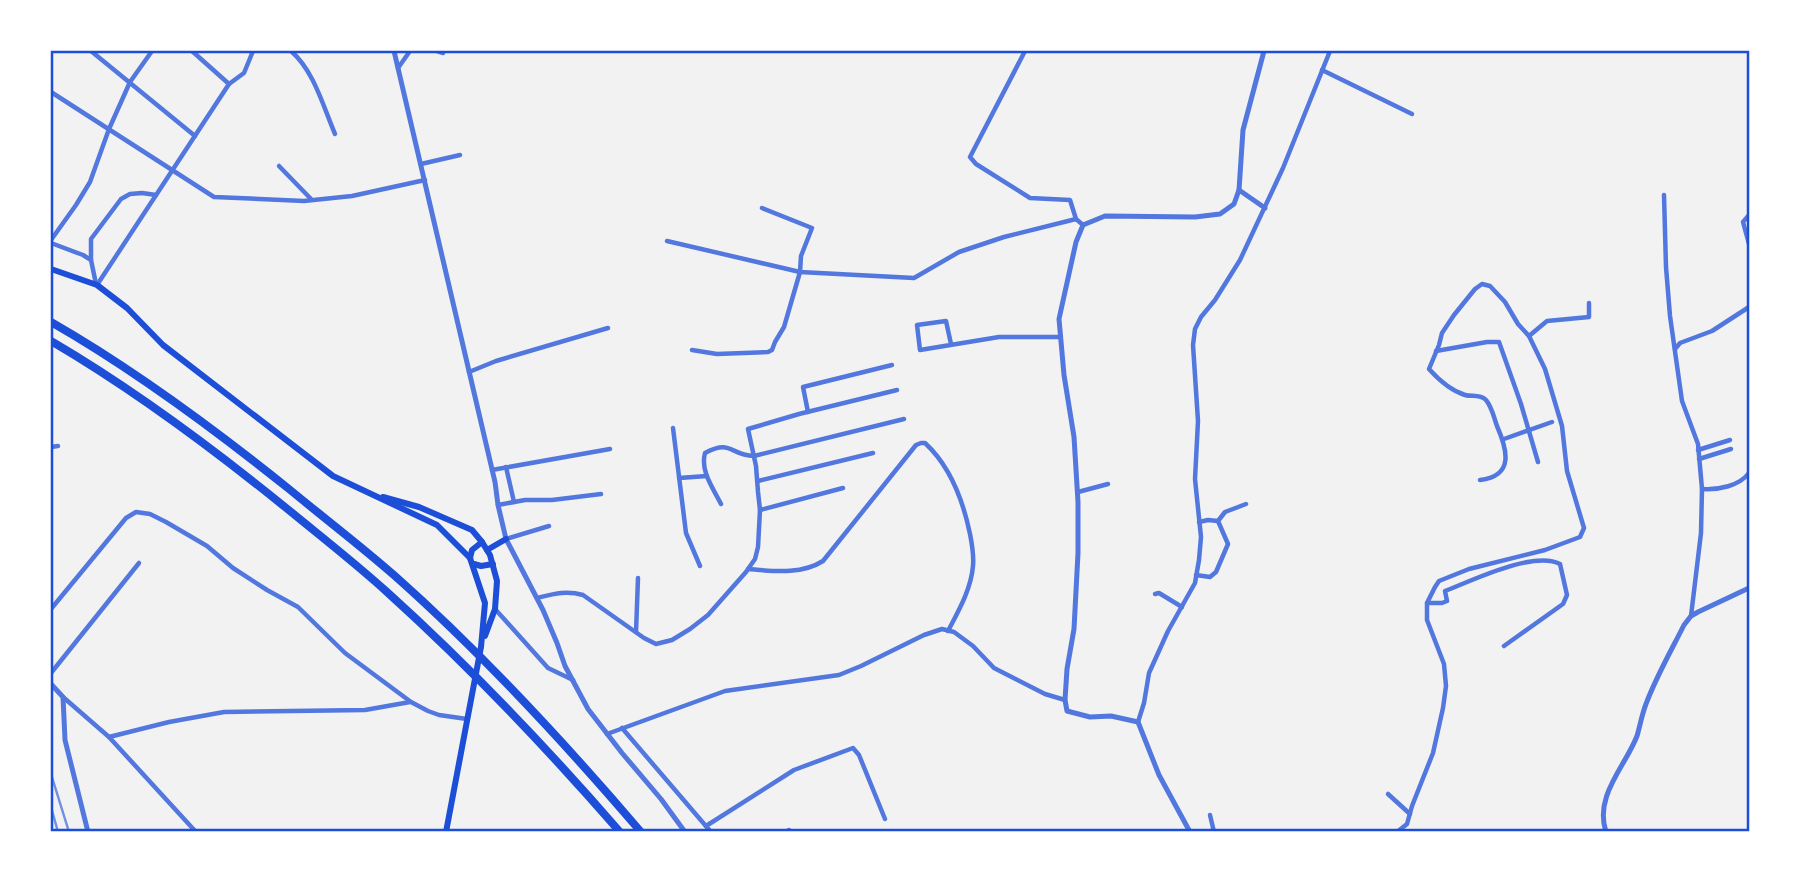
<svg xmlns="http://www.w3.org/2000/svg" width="1800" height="883" font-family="'Archivo Narrow',sans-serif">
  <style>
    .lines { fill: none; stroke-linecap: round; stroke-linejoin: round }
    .minor { stroke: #5277de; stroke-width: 4.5 }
    .tertiary { stroke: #5277de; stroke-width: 5 }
    .secondary { stroke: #1d4ed8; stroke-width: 6 }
    .motorway { stroke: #1d4ed8; stroke-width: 8 }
    .rail { stroke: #7290e2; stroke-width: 2.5 }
    .neatline { fill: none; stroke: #1d4ed8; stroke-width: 2.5 }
  </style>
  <rect width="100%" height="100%" fill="#f2f2f2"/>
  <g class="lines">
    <g class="minor">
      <polyline points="91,51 195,136"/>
      <polyline points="192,51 229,84"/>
      <path d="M291,51C314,71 323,106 335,134"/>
      <polyline points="437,51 443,53"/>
      <polyline points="1025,51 970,157 976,164 1030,198 1070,200 1076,219 1083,225"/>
      <polyline points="398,68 410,51"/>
      <polyline points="1322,70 1412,114"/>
      <polyline points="51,92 214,197 304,201 352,196 425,180"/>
      <polyline points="421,164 460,155"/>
      <polyline points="279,166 311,199"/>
      <polyline points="1664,195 1666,267 1670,316 1682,401 1698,444 1702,489 1701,533 1691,616"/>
      <polyline points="1749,215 1743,222 1749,244"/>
      <polyline points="51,240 76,205 90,182 109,129 130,82 152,51"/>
      <polyline points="667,241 800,272 914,278 959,252 1004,237 1076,219"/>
      <polyline points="51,243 83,255 91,260 96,284"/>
      <polyline points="91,260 91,239 121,199 130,194 142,193 156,195"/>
      <polyline points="97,285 229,84 244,73 253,51"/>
      <polyline points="1529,336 1547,321 1589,317 1589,303"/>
      <polyline points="951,344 946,321 917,325 920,350 999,337 1060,337"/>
      <polyline points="1675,349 1680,343 1712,331 1749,307"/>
      <polyline points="692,350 717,354 768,352 772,350 775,342 784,327 800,272 801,256 812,228 762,208"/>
      <polyline points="1436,351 1487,342 1499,342 1521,404 1538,462"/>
      <polyline points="469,372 496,361 608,328"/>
      <polyline points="808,412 803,387 892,365"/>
      <polyline points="673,428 686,533 700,566"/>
      <polyline points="1504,439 1552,422"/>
      <polyline points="51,447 58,446"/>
      <polyline points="1698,450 1730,440"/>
      <polyline points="1699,459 1731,449"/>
      <polyline points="506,467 514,502"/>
      <polyline points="492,470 610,449"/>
      <polyline points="679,478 707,476"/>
      <polyline points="758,481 873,453"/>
      <path d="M1702,489C1719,490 1739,486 1749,473"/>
      <polyline points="1078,492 1108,484"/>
      <path d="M721,504C713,488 700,471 705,453C732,439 729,455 754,456L904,419"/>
      <polyline points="498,505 525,500 552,500 601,494"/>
      <polyline points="760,510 843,488"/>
      <polyline points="1199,522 1208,520 1218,521"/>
      <polyline points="506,539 549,526"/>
      <path d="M748,569C773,571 801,575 823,561L916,445L921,443H925C951,467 963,500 970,534C972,544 974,555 973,566C971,589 959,610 948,631"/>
      <polyline points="1196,575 1210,577 1216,572 1228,544 1218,521 1225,512 1246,504"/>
      <polyline points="1155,594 1159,593 1182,607"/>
      <path d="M537,598C553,594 566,590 583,595L644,638L656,644L672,640L690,629L708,615L746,572L755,559L758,547L760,510L758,492L756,466L748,429L799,414L897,390"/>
      <path d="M1427,603H1442L1447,601L1445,591C1471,581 1534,550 1560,564L1567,595L1563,604L1504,646"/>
      <polyline points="51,609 126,518 136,512 150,514 166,522 207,546 233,568 267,590 298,607 345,653 411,702 428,711 439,715 467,719"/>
      <polyline points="495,609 548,668 573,680"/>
      <polyline points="636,632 638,578"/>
      <polyline points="51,673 139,563"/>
      <polyline points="63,697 109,737 196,832"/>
      <polyline points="1138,722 1144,703 1149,673 1168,631 1195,583 1199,560 1201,537 1195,479 1198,421 1193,345 1195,329 1201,317 1215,300 1240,260 1283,168 1330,51"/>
      <polyline points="622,728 711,832"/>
      <polyline points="607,734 725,691 839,675 861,666 924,635 942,629 954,632 973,646 994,668 1045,694 1065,700"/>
      <polyline points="109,737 169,722 224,712 365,710 410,702"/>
      <polyline points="1388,794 1410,814"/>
      <polyline points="1210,815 1214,832"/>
      <polyline points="706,826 794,770 853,748 859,755 885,819"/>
      <polyline points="785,832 789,830"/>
      <path d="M1397,832L1407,824L1412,806L1433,753L1443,708L1446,686L1444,664L1427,620V603L1435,587L1439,581L1469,569L1545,550L1580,537L1584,528L1567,471L1562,426L1545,369L1529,336L1518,324L1505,302L1490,286L1482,284L1475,289L1454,315L1442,333L1439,345L1429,369C1438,379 1452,391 1465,395C1472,397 1480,394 1486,400C1492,407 1494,418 1497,426C1507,449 1515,476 1480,480"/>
    </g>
    <g class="tertiary">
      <polyline points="394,51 495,482 498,505 506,539 543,610 557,643 565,666 588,709 622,753 661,799 685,832"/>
      <polyline points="1239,190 1265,208"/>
      <polyline points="51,684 63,697 65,740 88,832"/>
      <polyline points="1190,832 1159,775 1138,722 1111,716 1090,717 1067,711 1065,700 1067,669 1074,629 1078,553 1078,502 1074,437 1064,375 1059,319 1076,242 1083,225 1105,216 1195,217 1220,214 1234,204 1239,190 1243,130 1264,51"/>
      <path d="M1606,832C1594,796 1625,767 1637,736C1640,726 1642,714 1646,704C1656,677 1671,651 1684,625L1691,616L1698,612L1749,588"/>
    </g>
    <g class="secondary">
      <polyline points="51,269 97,285 127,308 163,345 333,476 437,525 470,558 485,603 481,647 446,832"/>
      <polyline points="383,497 419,507 472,530 482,542 490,555 497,581 495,609 485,636"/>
      <polyline points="487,550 506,539"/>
      <polyline points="470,558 472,550 482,542"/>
      <polyline points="474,564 481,566 493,564"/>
    </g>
    <g class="motorway">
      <path d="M51,322C135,370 213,428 289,489C324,518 361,546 395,576C484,655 564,742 641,832"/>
      <path d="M51,341C133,389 211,447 285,507C319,535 354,562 387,592C470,667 547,748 620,832"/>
    </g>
    <g class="rail">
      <polyline points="51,774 69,832"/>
      <polyline points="51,807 58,832"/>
    </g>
  </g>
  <rect width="1800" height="883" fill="none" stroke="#ffffff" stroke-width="105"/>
  <rect x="52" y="52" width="1696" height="778" class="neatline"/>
</svg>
